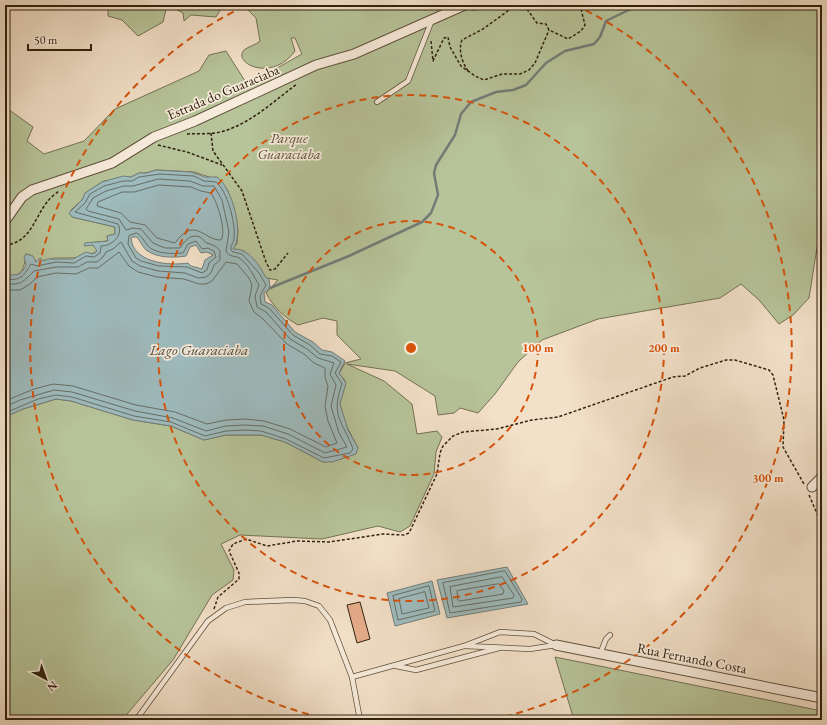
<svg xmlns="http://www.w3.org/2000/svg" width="827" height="725" font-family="'EB Garamond',serif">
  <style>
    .green { fill: #b7c399; stroke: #737254 }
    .water { fill: #9ebbbe; stroke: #727d78; fill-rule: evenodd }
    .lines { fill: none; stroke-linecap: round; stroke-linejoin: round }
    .shore { stroke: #666e66; stroke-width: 1 }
    .stream { stroke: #727d78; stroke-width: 2.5 }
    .building { fill: #e6ad8a; stroke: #2f210e }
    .lane-casing { stroke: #60513c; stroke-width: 6 }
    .street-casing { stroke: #60513c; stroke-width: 11 }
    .path { stroke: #2f210e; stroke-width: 1.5; stroke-dasharray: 3 2; stroke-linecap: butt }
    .lane { stroke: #f7ebdb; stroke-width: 4.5 }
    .street { stroke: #f7ebdb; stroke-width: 9 }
    .ring { fill: none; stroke: #d6530c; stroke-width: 2; stroke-dasharray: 7 5 }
    .labels { text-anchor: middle; stroke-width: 3.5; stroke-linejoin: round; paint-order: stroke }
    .street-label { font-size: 14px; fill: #2f210e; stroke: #f7ebdb }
    .park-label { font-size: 14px; font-style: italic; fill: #585238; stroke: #f7ebdb }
    .water-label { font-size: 15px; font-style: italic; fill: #504f43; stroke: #f7ebdb }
    .centre { fill: #d6530c; stroke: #f7ebdb; stroke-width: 2 }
    .ring-label { font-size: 12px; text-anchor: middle; font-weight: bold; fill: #d6530c; stroke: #f7ebdb; stroke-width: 3.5; stroke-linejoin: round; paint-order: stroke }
  </style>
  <rect width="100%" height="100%" fill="#f2e0c8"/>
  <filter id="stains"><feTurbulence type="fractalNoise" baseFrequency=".005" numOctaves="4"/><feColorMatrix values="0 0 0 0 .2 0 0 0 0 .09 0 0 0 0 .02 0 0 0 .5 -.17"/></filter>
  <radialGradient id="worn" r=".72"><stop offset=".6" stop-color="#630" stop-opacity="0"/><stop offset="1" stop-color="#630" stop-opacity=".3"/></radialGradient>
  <g class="green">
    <polygon points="108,5 167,5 163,22 138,36 122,20 108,16"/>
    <polygon points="168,5 220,5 222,7 216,17 191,15 184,21 183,13"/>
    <path d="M243,5H822V216L809,298L793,315L779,324L759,300L741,284L720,298L598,319L542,340L518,362L495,394L478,413L460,408L454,413L438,415L435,396L395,371L347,364L384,381L412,404L417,434L437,431L442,437L436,452L434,474L410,526L400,532L378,526L322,539L240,535L221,544L234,570L233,580L212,595L173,660L122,720H5V417L23,409L56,399L71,401L133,420L171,426L204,440L226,435H261L285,442L323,462L341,459L358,448C351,434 342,421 340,405C339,397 347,387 345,381C344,378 341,376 339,374L345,363L361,359L337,335V321L323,318L298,325C284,317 274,308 266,293L278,280L266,278L257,264L244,251L232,249L237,244L238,230L228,191L221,181L194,172L156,170L146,173H139L131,177L104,181L88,191L82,200L71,210L72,217L115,227V234L107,236L108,241L87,243L96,247L97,251C85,259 70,258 57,258C50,258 46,262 39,260L36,262L30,255L26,254C24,265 25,271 14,277L5,274V107L33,127L27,141L44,154L84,141L115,109L199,71L209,55L226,51L245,81L270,72L302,54L295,38H291L295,51C272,83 232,63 244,50C249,46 256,45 260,41L256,18Z"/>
    <polygon points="555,657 822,711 822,720 574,720"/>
  </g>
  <g class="water">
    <path d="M156,170L191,172L205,177H217C232,187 245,235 233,249C245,248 255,259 261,269C264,273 264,277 269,279L270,288L264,293L265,302L272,305L295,332L313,342L322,350L332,352L345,361L339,373L346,383L340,404L348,430L358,448L356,454L332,462H323L285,442L261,435H226L204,440L171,426L133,420L71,401L56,399L23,409L5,417V270L7,275C17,275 21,276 26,265L24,257L26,254L33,256L36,262L40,258L44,261L47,259H73L86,252L93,254L97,251L93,245L84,246L85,243L108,241L107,236L115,234V227L72,217L69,213L82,200L85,193L102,182L123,176L131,177L139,173H146ZM133,237H137C140,241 143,247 146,250C157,258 173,258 186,256L190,247L196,245L201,253L207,252L213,255L205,260L202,269L191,266L188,263C169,266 133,263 131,238Z"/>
    <polygon points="507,567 528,604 447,618 437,580"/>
    <polygon points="432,581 440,614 395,626 387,593"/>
  </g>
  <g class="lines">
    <g class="shore">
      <path d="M159,185L191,187L201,191L211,193C217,201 227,232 221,240C204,241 195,215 175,243L157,238L145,225L130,222L121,213L97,206L98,202L122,192H134Z"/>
      <path d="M137,233C142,236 144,241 148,246C155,254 173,254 183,253L188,244L196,241L202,249L208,248L214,251L216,257L209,263L207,270L202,273L187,267L159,266L141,261L136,258L128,244L129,236Z"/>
      <path d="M5,279C21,281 23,277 31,264L37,266L56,262L74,263L86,256L94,257L100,253L101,246C112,246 124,235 118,224L75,212L85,203L90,194L104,186L123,181H132L139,177L160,174L194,176L204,181L216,182C227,190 236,224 234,238C234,243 230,245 231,250L233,252L242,254L259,273L266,285L260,296L261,304L269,308L293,335L310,345L320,354L332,356L341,362L335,373L342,384C330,417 343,421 353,449L350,453L324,458L286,439L261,431L245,430L226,431L205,436L171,422L134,416L72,397L56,395L38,399L5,413"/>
      <path d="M5,284C22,285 23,282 34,271L56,267H78L87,262H97L103,257L106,252L113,249L121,242L132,261L140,266L158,271L185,273L198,278L206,277L211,273L214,265L220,260V251C217,246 213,245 207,243C204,242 203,239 200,237C190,233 184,242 180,248H165L153,243L141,229L133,228L126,230L119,219L88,211L86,209L93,198L106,191L124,186H133L158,179L190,181L203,186H214L222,200L229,232L226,251C230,258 234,255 239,258C248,263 254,277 259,285L255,296L257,307L266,312L290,339L307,349L318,358L334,363L330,374L336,385L331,406L339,433L347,447L325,453L288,434L263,426L245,425L226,426L206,431L173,418L135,411L72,392L54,390L20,400L5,407"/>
      <polyline points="5,290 20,290 30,284 37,277 56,273 76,274 89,268 98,268 119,252 129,266 138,272 157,277 184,279 199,284 206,284 212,281 226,262 237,264 249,278 252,285 249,301 254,312 262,318 287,344 304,354 314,363 325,368 325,377 328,386 325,406 328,421 337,443 326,447 290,429 264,421 246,419 226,420 207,424 175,412 136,405 73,386 53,384 34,389 5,401"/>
      <polygon points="505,571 522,599 521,602 450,613 443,583"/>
      <polygon points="502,577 514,595 513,598 453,607 450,587"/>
      <polygon points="499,584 504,591 503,594 460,601 458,600 457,591"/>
      <polygon points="429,586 435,611 398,620 393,596"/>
      <polygon points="425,592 429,608 402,614 399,599"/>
    </g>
    <polyline class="stream" points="270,288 349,256 422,222 431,213 438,195 434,173 436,165 455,135 461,114 471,102 496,92 513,90 526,85 546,63 565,51 594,44 600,37 606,21 639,5"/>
  </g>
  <polygon class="building" points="360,602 370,639 357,643 347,605"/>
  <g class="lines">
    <defs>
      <g id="lane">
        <polyline points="377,102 408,81 432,20"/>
        <polyline points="465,646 530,649 556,645"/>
        <polyline points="600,654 606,639 610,635"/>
        <polyline points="396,666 416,670 499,648"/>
        <polyline points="352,677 360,720"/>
        <polyline points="136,720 208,621 226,608 245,602 293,600 305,601 319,606 330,620 352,677 464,646 500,632 534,634 556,645"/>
      </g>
      <g id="street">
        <polyline points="5,221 22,197 32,190 112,163 154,137 195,121 316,65 354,54 465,5"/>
        <polyline points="812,487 822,477"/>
        <polyline points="556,645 822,698"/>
      </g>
    </defs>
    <use href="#lane" class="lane-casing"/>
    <use href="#street" class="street-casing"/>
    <g class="path">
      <polyline points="524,5 537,23 546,24 549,30 568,39 581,31 585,25 580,5"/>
      <polyline points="473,10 484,5"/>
      <polyline points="431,41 433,61 444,38 448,37 450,47 461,66 475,76 484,80 502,74 520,74 529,70 535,63 549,30"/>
      <path d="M468,71C462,62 458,50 462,40L483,29L516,5"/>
      <polyline points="211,133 213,151 242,191 266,262 270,270 275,269 288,253"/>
      <path d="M187,134C199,133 212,135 224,131C251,123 274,101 297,84"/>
      <polyline points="158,145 187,152 222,165"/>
      <path d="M5,245C30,243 34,219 47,202C50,198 55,194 59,191"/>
      <polyline points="809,495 822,525"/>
      <polyline points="214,609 218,597 239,579 239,573 229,551 233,544 246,539 267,546 297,541 329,542 383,534 404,535 409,533 437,474 440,453 443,446 453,436 463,432 497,429 532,420 558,417 673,377 685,376 700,368 726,360 735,360 769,370 773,375 784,420 783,447 804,484"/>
    </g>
    <use href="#lane" class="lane"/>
    <use href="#street" class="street"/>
  </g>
  <g class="ring">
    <circle cx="411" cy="348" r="127"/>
    <circle cx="411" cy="348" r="253"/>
    <path d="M332 720A380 380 0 0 1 247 5M575 5A380 380 0 0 1 490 720"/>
  </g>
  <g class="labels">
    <g class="street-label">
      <text transform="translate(223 92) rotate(-23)" y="5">Estrada do Guaraciaba</text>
      <text transform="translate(692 658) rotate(11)" y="5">Rua Fernando Costa</text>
    </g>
    <g class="park-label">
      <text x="289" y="143">Parque<tspan x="289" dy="16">Guaraciaba</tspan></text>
    </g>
    <g class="water-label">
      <text x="199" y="355">Lago Guaraciaba</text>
    </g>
  </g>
  <circle cx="411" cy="348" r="6" class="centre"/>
  <g class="ring-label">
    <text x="538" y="352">100 m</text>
    <text x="664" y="352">200 m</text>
    <text x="768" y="482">300 m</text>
  </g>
  <rect width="827" height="725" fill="none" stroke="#f2e0c8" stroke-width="20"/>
  <rect x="6" y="6" width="815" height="713" fill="none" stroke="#2f210e" stroke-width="2"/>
  <rect x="10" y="10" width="807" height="705" fill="none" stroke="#2f210e"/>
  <g transform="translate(46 679) rotate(139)" stroke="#f7ebdb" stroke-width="3" paint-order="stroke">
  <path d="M0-3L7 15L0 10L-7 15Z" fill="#2f210e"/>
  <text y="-6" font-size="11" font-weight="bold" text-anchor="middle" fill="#2f210e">N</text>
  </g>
  <path d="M28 44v6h63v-6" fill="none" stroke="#2f210e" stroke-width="2"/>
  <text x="34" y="44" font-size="12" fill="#2f210e" stroke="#f7ebdb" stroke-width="3" paint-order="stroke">50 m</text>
  <rect width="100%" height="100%" filter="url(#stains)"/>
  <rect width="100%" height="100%" fill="url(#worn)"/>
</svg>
